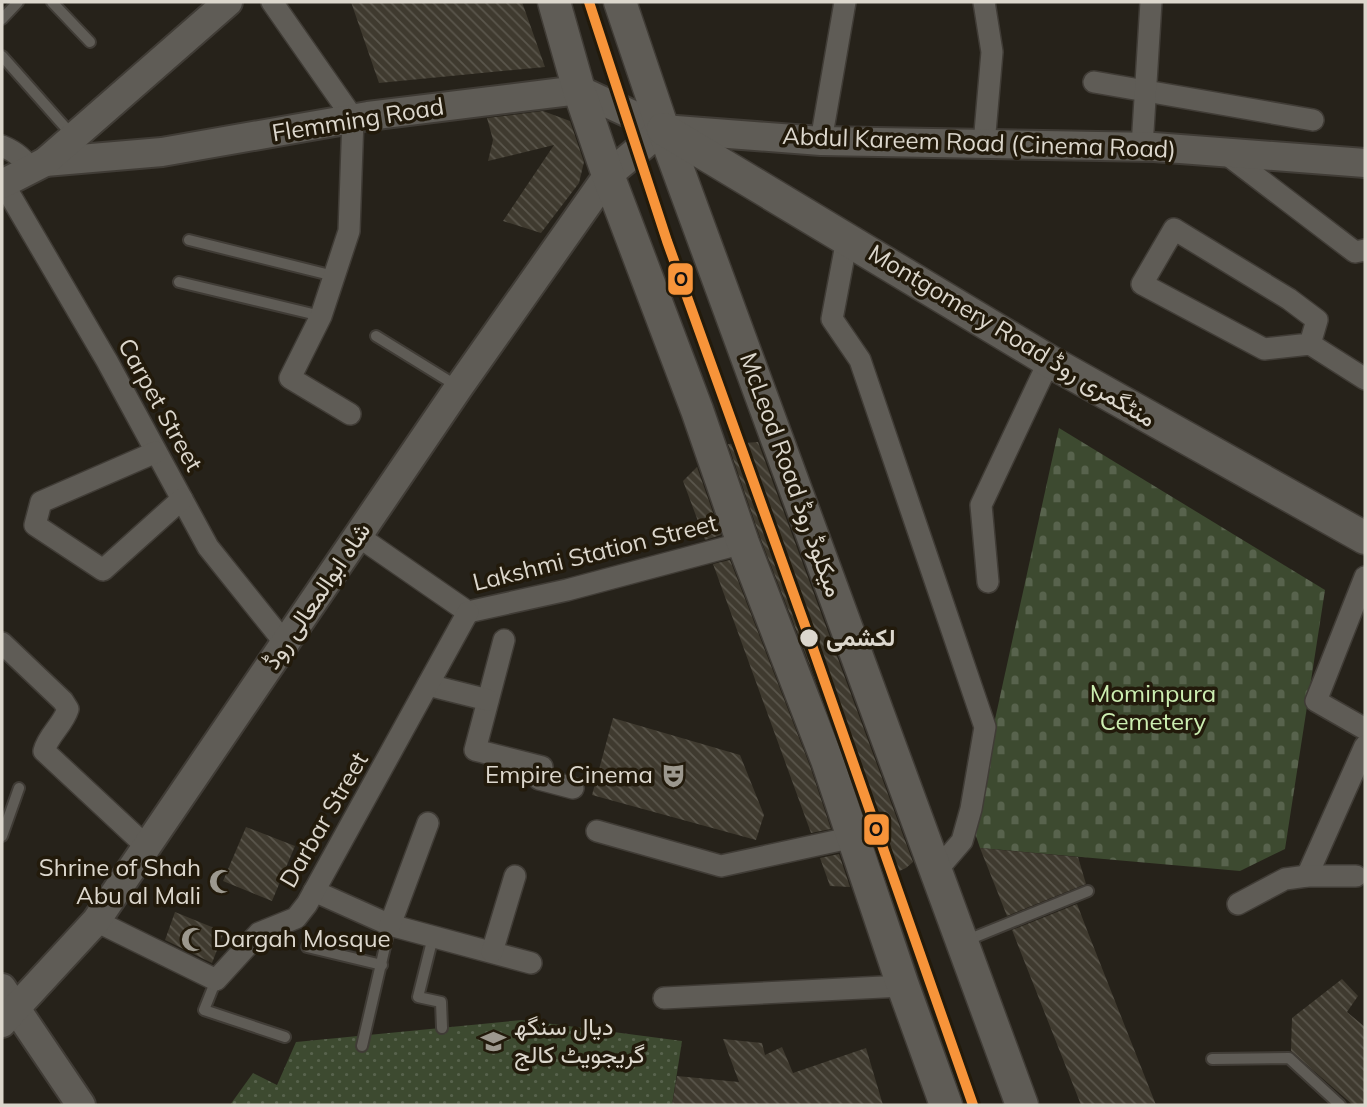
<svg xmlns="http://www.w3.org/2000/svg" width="1367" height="1107" font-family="Mulish,Vazirmatn,sans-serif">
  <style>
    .grass { fill: url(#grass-dots) }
    .cemetery { fill: url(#cemetery-stones) }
    .building { fill: url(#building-back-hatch) }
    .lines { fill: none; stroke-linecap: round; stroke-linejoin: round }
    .service-casing { stroke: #403c36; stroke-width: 14 }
    .minor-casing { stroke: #403c36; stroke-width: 24 }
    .tertiary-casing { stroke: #403c36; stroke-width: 32 }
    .secondary-casing { stroke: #403c36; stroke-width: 35 }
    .service { stroke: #5f5c56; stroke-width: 10 }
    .minor { stroke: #5f5c56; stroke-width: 21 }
    .tertiary { stroke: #5f5c56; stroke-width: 28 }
    .secondary { stroke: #5f5c56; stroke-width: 32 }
    .metro-1-casing { stroke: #221a0b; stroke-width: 16 }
    .metro-1 { stroke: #f7943a; stroke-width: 10 }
    .stop-dot { fill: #dcd7cd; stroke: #221a0b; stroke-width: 2.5 }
    .labels { text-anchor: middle; stroke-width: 7; stroke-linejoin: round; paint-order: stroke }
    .street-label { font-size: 24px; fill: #dcd7cd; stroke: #221a0b }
    .stop-label { font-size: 24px; font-weight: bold; fill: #dcd7cd; stroke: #221a0b; text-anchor: start }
    .park-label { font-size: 24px; fill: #cceeb1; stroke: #221a0b }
    .poi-label { font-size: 24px; fill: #dcd7cd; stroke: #221a0b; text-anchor: end }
    .line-badge { stroke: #221a0b; stroke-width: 2.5 }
    .pale-badge-label { font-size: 19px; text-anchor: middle; font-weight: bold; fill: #111 }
  </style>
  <defs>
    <pattern id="grass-dots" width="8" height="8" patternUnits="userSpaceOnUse" patternTransform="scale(1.75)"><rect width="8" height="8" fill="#3d4a30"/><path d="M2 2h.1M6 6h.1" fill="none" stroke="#58634d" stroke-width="1.8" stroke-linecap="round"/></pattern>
    <pattern id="cemetery-stones" width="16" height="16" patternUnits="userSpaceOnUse" patternTransform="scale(1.75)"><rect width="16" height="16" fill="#3d4a30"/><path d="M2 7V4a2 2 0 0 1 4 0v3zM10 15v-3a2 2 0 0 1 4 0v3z" fill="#58634d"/></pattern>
    <pattern id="building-back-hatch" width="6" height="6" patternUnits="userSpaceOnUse" patternTransform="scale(1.75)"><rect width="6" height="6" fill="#3f3a2f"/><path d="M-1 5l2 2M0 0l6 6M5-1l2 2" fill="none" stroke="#5a564c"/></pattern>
  </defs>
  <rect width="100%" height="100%" fill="#26221a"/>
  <polygon class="grass" points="522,1020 682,1041 672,1105 230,1105 253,1073 277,1085 296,1042"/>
  <polygon class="cemetery" points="1059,428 1325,590 1285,849 1240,871 980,848 972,824"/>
  <g class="building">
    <polygon points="351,2 522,2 545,67 379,83"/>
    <polygon points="543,111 570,121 584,162 579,183 541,233 503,221 554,145 488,161 493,140 487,118"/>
    <polygon points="758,442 913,862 906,868 886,877 844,753 760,537 728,444"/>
    <polygon points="697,467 721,535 705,540 683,481"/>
    <polygon points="730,560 810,766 831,829 811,833 713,564"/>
    <polygon points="613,718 740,755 764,815 756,840 592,795"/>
    <polygon points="246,827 295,846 272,901 223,881"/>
    <polygon points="980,848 1078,857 1086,884 1007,916"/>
    <polygon points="839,854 850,887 830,886 820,858"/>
    <polygon points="1077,904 1087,930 1156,1105 1081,1105 1012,930"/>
    <polygon points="175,912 224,932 212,963 165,940"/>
    <polygon points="1342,979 1358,996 1347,1012 1365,1027 1365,1105 1353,1105 1291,1051 1292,1018"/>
    <polygon points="723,1039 762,1043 765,1055 782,1047 793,1073 866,1048 883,1105 672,1105 677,1076 739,1082"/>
  </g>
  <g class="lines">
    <defs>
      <g id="service">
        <polyline points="52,2 90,42"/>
        <polyline points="2,19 18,2"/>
        <polyline points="2,56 72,135"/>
        <polyline points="189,240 334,276"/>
        <polyline points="179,282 321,316"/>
        <polyline points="376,336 457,386"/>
        <polyline points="2,836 19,788"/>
        <polyline points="433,937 418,997 441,1002 442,1028"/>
        <polyline points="965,941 1088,891"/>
        <polyline points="307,947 382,965"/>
        <polyline points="216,980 204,1010 285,1037"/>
        <polyline points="362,1046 390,925"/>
        <polyline points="1212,1059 1289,1058 1340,1105"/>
      </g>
      <g id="minor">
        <polyline points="272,2 353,118 349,231 321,316 290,378 350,414"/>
        <polyline points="1094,82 1313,120"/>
        <polyline points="821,141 845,2"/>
        <polyline points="984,144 992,52 984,2"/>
        <path d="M2,146C14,151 24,158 30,169"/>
        <polyline points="1142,147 1151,2"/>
        <polyline points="1225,153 1355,252 1365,250"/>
        <polyline points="3,183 107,361 208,547 285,643"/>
        <polyline points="847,239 832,319 860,360 985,727 971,809 962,841 937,870"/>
        <polyline points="1310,344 1317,320 1289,299 1174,229 1142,284 1264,349 1310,344 1365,379"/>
        <polyline points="156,452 41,502 35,525 103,570 182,499"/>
        <polyline points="358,536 468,612 567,590 743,543"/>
        <polyline points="1365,577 1316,701 1365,729"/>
        <polyline points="988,582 981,505 1049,361"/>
        <polyline points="504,640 475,750 542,767 539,779 573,788"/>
        <path d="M2,643L63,701L68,709C63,725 48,735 44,751L147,847"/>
        <polyline points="428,685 488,700"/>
        <polyline points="597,831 721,866 854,837"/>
        <polyline points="1307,876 1365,746"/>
        <polyline points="314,891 390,925 531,963"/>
        <polyline points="1238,904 1285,879 1307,876 1356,876"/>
        <polyline points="96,921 216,980 259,933 296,918 307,904 468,612"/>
        <polyline points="390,925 428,823"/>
        <polyline points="492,952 515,876"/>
        <polyline points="664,998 903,986"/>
      </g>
      <g id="tertiary">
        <polyline points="45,162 162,152 368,116 579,90 663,129"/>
        <polyline points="2,184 45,162 228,2"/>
        <polyline points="2,988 81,1105"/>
        <polyline points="2,1023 96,921 459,387 608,175 663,129 821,141 1154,147 1365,163"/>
      </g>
      <g id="secondary">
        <polyline points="554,2 579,90 608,175 697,410 743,543 827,760 903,986 946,1105"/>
        <polyline points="620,2 663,129 1022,1105"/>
        <polyline points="663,129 1049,361 1365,538"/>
      </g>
    </defs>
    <use href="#service" class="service-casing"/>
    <use href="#minor" class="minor-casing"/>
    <use href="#tertiary" class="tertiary-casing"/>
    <use href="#secondary" class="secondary-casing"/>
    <use href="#service" class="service"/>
    <use href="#minor" class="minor"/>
    <use href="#tertiary" class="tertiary"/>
    <use href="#secondary" class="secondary"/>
    <defs>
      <polyline id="metro-1" points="589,2 667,241 808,634 973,1105"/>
    </defs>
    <use href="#metro-1" class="metro-1-casing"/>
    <use href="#metro-1" class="metro-1"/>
  </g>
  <defs>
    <symbol id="theatre-bare" viewBox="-9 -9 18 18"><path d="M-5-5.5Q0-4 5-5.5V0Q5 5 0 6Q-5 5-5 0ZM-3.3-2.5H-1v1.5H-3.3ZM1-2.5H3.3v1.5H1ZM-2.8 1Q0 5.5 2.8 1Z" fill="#9c988e" stroke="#221a0b" stroke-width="2.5" paint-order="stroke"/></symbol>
    <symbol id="mosque-bare" viewBox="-9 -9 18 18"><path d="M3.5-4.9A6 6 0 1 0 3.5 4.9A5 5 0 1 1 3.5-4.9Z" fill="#9c988e" stroke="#221a0b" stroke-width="2.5" paint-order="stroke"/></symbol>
    <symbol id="university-bare" viewBox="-9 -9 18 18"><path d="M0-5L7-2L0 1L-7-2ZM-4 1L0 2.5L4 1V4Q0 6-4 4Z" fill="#9c988e" stroke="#221a0b" stroke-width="2.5" paint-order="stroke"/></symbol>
  </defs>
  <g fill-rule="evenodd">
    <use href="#theatre-bare" x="656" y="758" width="35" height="35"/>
    <use href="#mosque-bare" x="204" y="864" width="35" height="35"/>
    <use href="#mosque-bare" x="176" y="922" width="35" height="35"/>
    <use href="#university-bare" x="476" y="1024" width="35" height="35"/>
  </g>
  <circle class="stop-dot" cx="809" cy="638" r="10"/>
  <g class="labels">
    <g class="street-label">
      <text transform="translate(358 120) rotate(-9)" y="8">Flemming Road</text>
      <text transform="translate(979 143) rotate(2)" y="8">Abdul Kareem Road (Cinema Road)</text>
      <text transform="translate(1012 336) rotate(31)" y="8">Montgomery Road منٹگمری روڈ</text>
      <text transform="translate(160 405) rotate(61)" y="8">Carpet Street</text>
      <text transform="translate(791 475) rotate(70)" y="8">McLeod Road میکلوڈ روڈ</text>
      <text transform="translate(595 553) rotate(-14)" y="8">Lakshmi Station Street</text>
      <text transform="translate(317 596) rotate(-56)" y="8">شاہ ابوالمعالی روڈ</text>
      <text transform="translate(324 820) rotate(-60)" y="8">Darbar Street</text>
    </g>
    <g class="stop-label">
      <text x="826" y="646">لکشمی</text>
    </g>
    <g class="park-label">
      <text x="1153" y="702">Mominpura<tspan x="1153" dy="28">Cemetery</tspan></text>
    </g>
    <g class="poi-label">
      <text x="653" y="783">Empire Cinema</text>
      <text x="201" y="876">Shrine of Shah<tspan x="201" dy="28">Abu al Mali</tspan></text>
      <text x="213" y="947" text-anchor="start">Dargah Mosque</text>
      <text x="514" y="1035" text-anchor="start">دیال سنگھ<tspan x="514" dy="28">گریجویٹ کالج</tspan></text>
    </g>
  </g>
  <g class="line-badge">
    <rect x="667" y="262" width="27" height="34" rx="7" fill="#f7943a"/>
    <rect x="863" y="813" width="27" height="33" rx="7" fill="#f7943a"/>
  </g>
  <g class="pale-badge-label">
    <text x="681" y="286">O</text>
    <text x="876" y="836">O</text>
  </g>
  <rect width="1367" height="1107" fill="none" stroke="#dcd7cd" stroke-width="7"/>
</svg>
